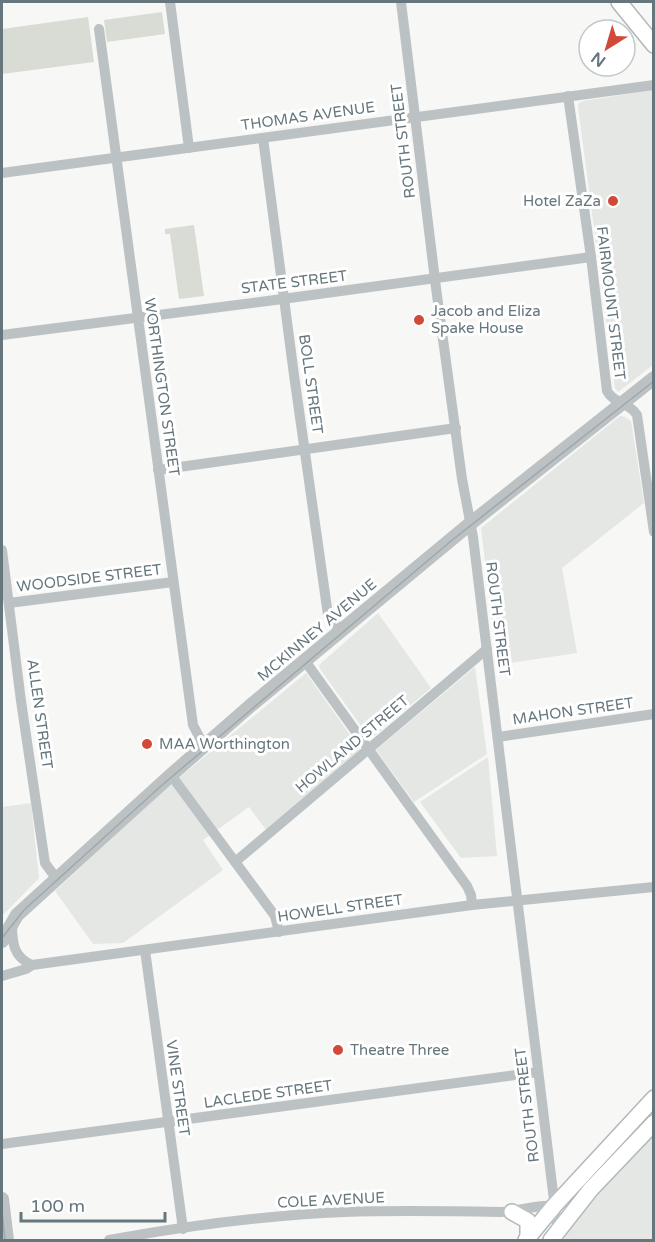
<svg xmlns="http://www.w3.org/2000/svg" width="655" height="1242" font-family="'Varela Round',sans-serif">
  <style>
    .built { fill: #e5e7e5 }
    .green { fill: #d8dcd5 }
    .lines { fill: none; stroke-linecap: round; stroke-linejoin: round }
    .secondary-casing { stroke: #b1b8bb; stroke-width: 18 }
    .minor { stroke: #bcc2c4; stroke-width: 10 }
    .tertiary { stroke: #bcc2c4; stroke-width: 14 }
    .secondary { stroke: #fff; stroke-width: 15 }
    .tram { stroke: #9fa7aa; stroke-width: 1.5 }
    .poi-dot { fill: #d2493a; stroke: #fff; stroke-width: 2 }
    .labels { text-anchor: middle; stroke-width: 6; stroke-linejoin: round; paint-order: stroke }
    .street-label { font-size: 15px; fill: #65767d; stroke: #fff }
    .poi-label { font-size: 15px; fill: #65767d; stroke: #fff; text-anchor: start }
  </style>
  <rect width="100%" height="100%" fill="#f7f7f5"/>
  <g class="built">
    <polygon points="653,90 653,365 618,392 615,388 578,107 578,104 583,101"/>
    <polygon points="620,416 625,417 631,421 644,503 562,568 577,653 497,665 481,528"/>
    <polygon points="378,613 431,688 374,736 369,737 320,669 319,665"/>
    <polygon points="475,667 487,754 414,802 376,750"/>
    <polygon points="306,673 363,753 267,831 249,807 203,840 223,870 123,943 93,944 55,891 163,791"/>
    <polygon points="488,757 497,856 461,858 420,802"/>
    <polygon points="31,803 39,878 2,916 2,807"/>
    <polygon points="653,1127 653,1239 565,1240 565,1228"/>
  </g>
  <g class="green">
    <polygon points="162,12 165,34 107,42 104,20"/>
    <polygon points="88,17 94,62 2,74 2,29"/>
    <polygon points="194,225 204,296 179,299 170,234 165,234 165,229"/>
  </g>
  <g class="lines">
    <defs>
      <g id="secondary">
        <polyline points="619,2 654,45"/>
        <polyline points="512,1212 528,1221 528,1238"/>
        <polyline points="526,1240 554,1206 654,1098"/>
        <polyline points="551,1240 591,1189 654,1123"/>
      </g>
    </defs>
    <use href="#secondary" class="secondary-casing"/>
    <g class="minor">
      <polyline points="170,2 189,148"/>
      <polyline points="401,2 436,288 462,479 473,537 558,1233"/>
      <polyline points="99,29 193,725 204,746"/>
      <path d="M568,96L591,257L607,391C613,403 630,403 637,415L654,532"/>
      <polyline points="263,138 294,375 328,615 341,631"/>
      <polyline points="2,173 654,85"/>
      <polyline points="2,335 275,300 591,257"/>
      <polyline points="158,470 456,428"/>
      <polyline points="2,550 21,701 45,863 56,878"/>
      <polyline points="9,603 173,582"/>
      <polyline points="305,661 467,886 471,895 472,905"/>
      <polyline points="498,737 654,714"/>
      <polyline points="171,775 275,916 279,932"/>
      <polyline points="235,862 487,649"/>
      <path d="M12,923C12,942 13,957 32,965"/>
      <polyline points="145,950 183,1229"/>
      <polyline points="2,976 26,969 32,965 472,905 654,887"/>
      <polyline points="2,1144 538,1072"/>
      <path d="M109,1240C185,1226 268,1215 345,1212C397,1210 449,1211 500,1212C519,1212 536,1204 554,1206"/>
    </g>
    <g class="tertiary">
      <polyline points="2,941 17,915 171,775 250,706 471,523 654,378"/>
      <polyline points="2,1199 7,1240"/>
    </g>
    <use href="#secondary" class="secondary"/>
    <g class="tram">
      <polyline points="2,938 24,910 161,786 252,709 451,541 654,381"/>
      <polyline points="2,1211 5,1240"/>
    </g>
  </g>
  <g class="poi-dot">
    <circle cx="613" cy="201" r="6"/>
    <circle cx="419" cy="320" r="6"/>
    <circle cx="147" cy="744" r="6"/>
    <circle cx="338" cy="1050" r="6"/>
  </g>
  <g class="labels">
    <g class="street-label">
      <text transform="translate(308 116) rotate(-8)" y="5">THOMAS AVENUE</text>
      <text transform="translate(403 141) rotate(-97)" y="5">ROUTH STREET</text>
      <text transform="translate(294 282) rotate(-7)" y="5">STATE STREET</text>
      <text transform="translate(611 303) rotate(83)" y="5">FAIRMOUNT STREET</text>
      <text transform="translate(311 384) rotate(82)" y="5">BOLL STREET</text>
      <text transform="translate(162 387) rotate(82)" y="5">WORTHINGTON STREET</text>
      <text transform="translate(89 578) rotate(-7)" y="5">WOODSIDE STREET</text>
      <text transform="translate(498 619) rotate(83)" y="5">ROUTH STREET</text>
      <text transform="translate(317 630) rotate(-40)" y="5">MCKINNEY AVENUE</text>
      <text transform="translate(573 711) rotate(-8)" y="5">MAHON STREET</text>
      <text transform="translate(40 714) rotate(82)" y="5">ALLEN STREET</text>
      <text transform="translate(352 744) rotate(-40)" y="5">HOWLAND STREET</text>
      <text transform="translate(340 908) rotate(-8)" y="5">HOWELL STREET</text>
      <text transform="translate(178 1088) rotate(82)" y="5">VINE STREET</text>
      <text transform="translate(268 1094) rotate(-8)" y="5">LACLEDE STREET</text>
      <text transform="translate(527 1105) rotate(-97)" y="5">ROUTH STREET</text>
      <text transform="translate(331 1200) rotate(-3)" y="5">COLE AVENUE</text>
    </g>
    <g class="poi-label">
      <text x="601" y="206" text-anchor="end">Hotel ZaZa</text>
      <text x="431" y="316">Jacob and Eliza<tspan x="431" dy="17">Spake House</tspan></text>
      <text x="159" y="749">MAA Worthington</text>
      <text x="350" y="1055">Theatre Three</text>
    </g>
  </g>
  <rect width="655" height="1242" fill="none" stroke="#65767d" stroke-width="6"/>
  <g transform="translate(607 48) rotate(217)"><circle r="28" fill="#ffffff" stroke="#c1c8cb" stroke-width="1.5"/>
  <path d="M0-4.5L10 22L0 15L-10 22Z" fill="#d2493a"/>
  <text y="-9" font-size="16" font-weight="bold" text-anchor="middle" fill="#65767d">N</text>
  </g>
  <path d="M21 1212v9h144v-9" fill="none" stroke="#65767d" stroke-width="3"/>
  <text x="30" y="1212" font-size="18" fill="#65767d" stroke="#ffffff" stroke-width="4.5" paint-order="stroke">100 m</text>
</svg>
